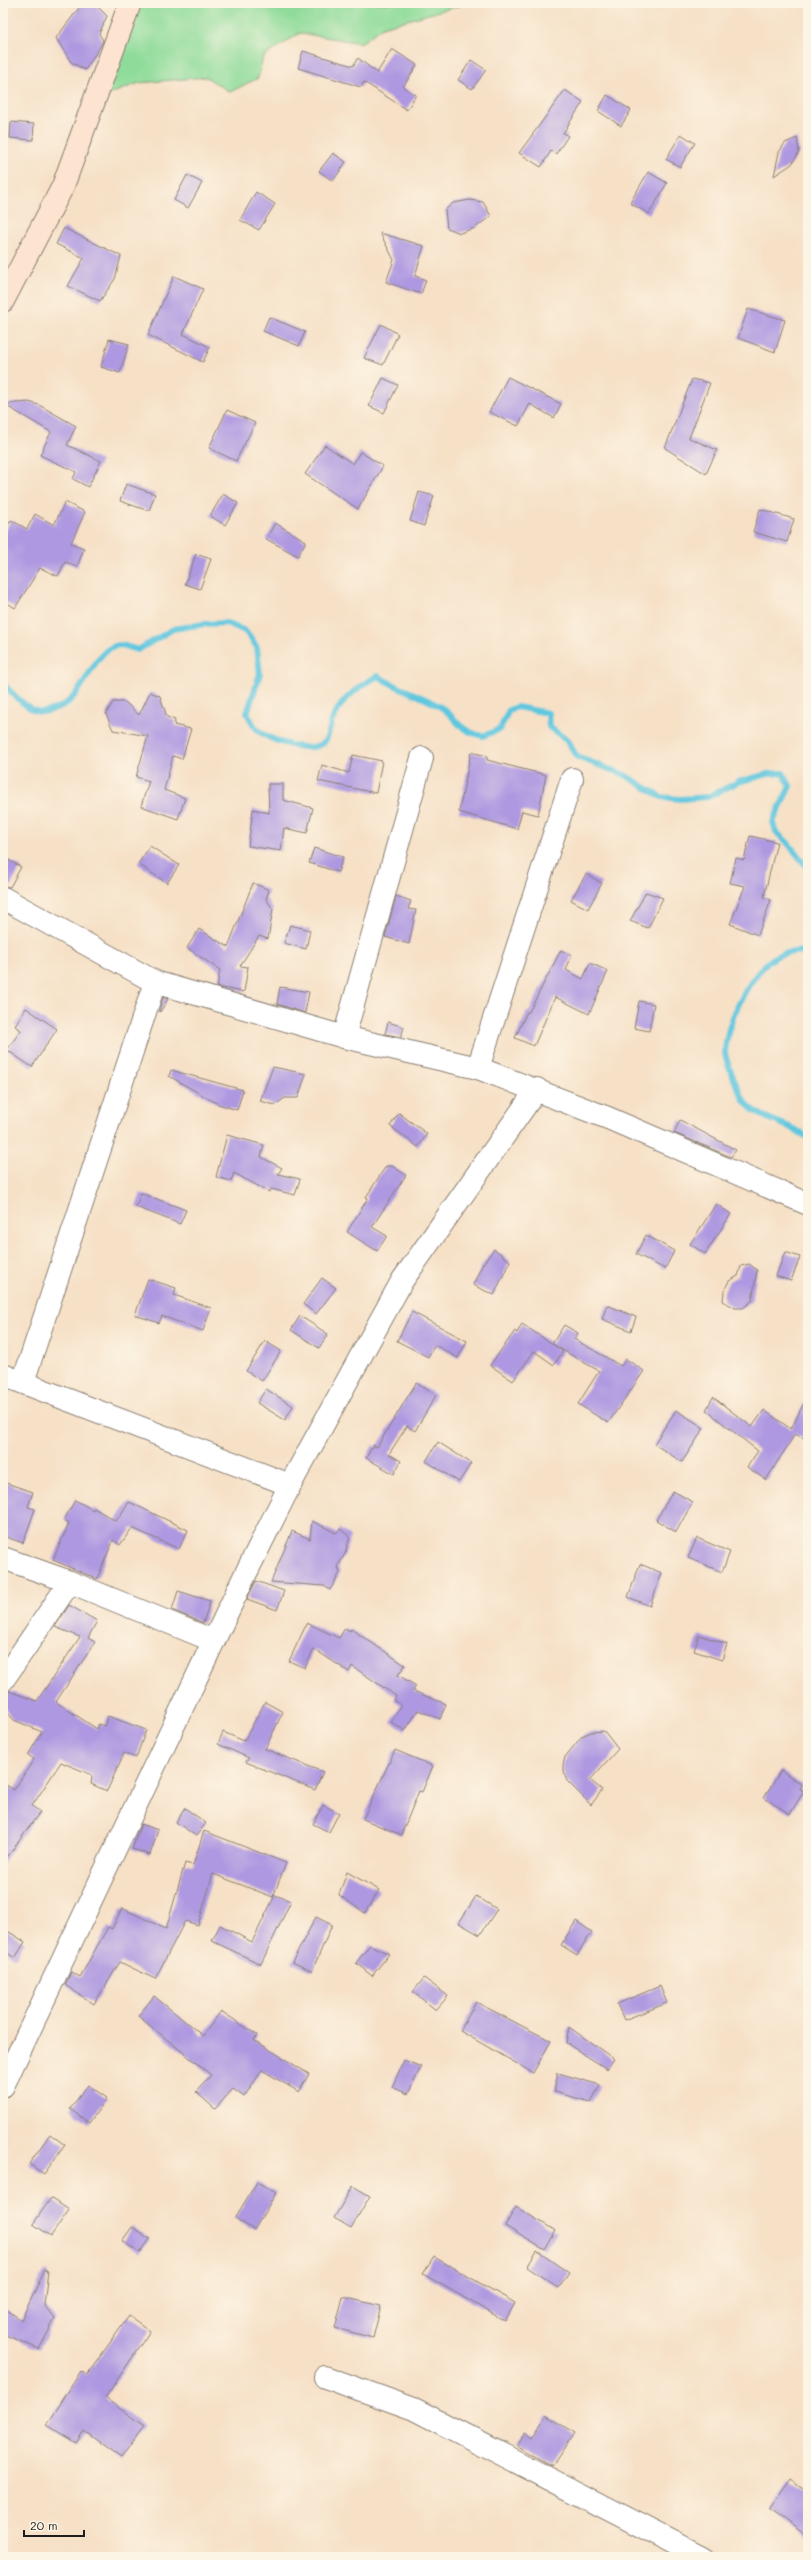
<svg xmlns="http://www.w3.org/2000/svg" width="811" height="2560" font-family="Mali,sans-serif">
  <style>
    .green { fill: #8edb9a; stroke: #557c5b }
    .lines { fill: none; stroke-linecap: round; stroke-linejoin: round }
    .stream { stroke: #61c7df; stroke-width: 6 }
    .building { fill: #ad98e1 }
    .street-casing { stroke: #897e71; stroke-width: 24 }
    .secondary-casing { stroke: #897e71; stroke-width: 24 }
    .street { stroke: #fff; stroke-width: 22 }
    .secondary { stroke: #fde4d0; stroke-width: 22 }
  </style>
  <rect width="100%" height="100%" fill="#fcf5e5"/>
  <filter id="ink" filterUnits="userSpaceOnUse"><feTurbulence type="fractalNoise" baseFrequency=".025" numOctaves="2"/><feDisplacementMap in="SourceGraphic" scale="8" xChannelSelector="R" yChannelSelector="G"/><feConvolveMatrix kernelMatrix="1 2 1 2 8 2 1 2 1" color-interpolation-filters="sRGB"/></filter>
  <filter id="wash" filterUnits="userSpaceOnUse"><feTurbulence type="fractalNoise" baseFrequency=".012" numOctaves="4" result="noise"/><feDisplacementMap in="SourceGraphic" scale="16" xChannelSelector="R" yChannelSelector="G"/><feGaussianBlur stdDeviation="0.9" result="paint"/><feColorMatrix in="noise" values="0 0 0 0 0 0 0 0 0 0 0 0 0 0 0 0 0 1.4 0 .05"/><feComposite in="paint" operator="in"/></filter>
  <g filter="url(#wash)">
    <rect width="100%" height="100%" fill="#f6e0c6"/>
    <polygon class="green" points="138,3 469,3 382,27 361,43 300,33 263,57 258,78 230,92 206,77 139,83 105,96"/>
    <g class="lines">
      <g class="stream">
        <path d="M3,684C13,693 21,704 34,710C39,713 46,712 52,710C87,703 90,647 120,645C125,645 133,649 138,650L173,629L204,624L227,623L245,631L257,647L260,674L247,713C250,718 253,725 257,729C268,741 309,754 323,743C329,738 329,730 331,723C339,701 358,686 378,676C397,689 419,694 439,706C458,717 455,730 483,736L500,729L509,710L517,707L548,713L549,727L567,740L577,757L625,775L661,797L680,799L708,797L738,782L768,774L783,773L790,786L773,822L776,832L787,842L808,868"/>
        <path d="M808,957L804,951C795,952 783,952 775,957C750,973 726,1023 725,1052C725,1059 739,1093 744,1100C758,1121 790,1122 808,1138"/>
      </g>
    </g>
    <g id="blocks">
      <g class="building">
        <polygon points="82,4 95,4 107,16 99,34 103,40 101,45 85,70 71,62 56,38"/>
        <polygon points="392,49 417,65 403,87 416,95 407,110 364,82 361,87 298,68 303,51 353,66 358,58 377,73"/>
        <polygon points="471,60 486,70 472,89 458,80"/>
        <polygon points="565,90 583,102 563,133 568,136 556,154 551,151 541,167 519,153"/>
        <polygon points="607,95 631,110 621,126 598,111"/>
        <polygon points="11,122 34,124 33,140 10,138"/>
        <polygon points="681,134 695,143 680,167 666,159"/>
        <polygon points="797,138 799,152 792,164 774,176 779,152 785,143"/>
        <polygon points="333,153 346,162 333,181 319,171"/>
        <polygon points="648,172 667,183 649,214 630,203"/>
        <polygon points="187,175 202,183 188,208 174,200"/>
        <polygon points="256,192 275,204 259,230 240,220"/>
        <polygon points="470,200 483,202 491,216 475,228 460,233 447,228 445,210 453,203"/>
        <polygon points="64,228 121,256 115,279 100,301 68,286 84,258 56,244"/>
        <polygon points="380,233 424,246 415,276 426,280 421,294 386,282 394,260"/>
        <polygon points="174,276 203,289 183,334 210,347 203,362 148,335"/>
        <polygon points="748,309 785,320 775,352 738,338"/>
        <polygon points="269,317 305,332 299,346 263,331"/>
        <polygon points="381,324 398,334 383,365 364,358"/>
        <polygon points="109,339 129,344 120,373 101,367"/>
        <polygon points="508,377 561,404 554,418 530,404 518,426 489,412"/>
        <polygon points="383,378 398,385 384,413 369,406"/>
        <polygon points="692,379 710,383 689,438 717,450 706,474 665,448"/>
        <polygon points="29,402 39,405 76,426 67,445 101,461 88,487 73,479 76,472 40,455 51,432 3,404"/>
        <polygon points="227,410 255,423 236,461 209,448"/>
        <polygon points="325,445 353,464 360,452 383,466 358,509 305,474"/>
        <polygon points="126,484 155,494 149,511 120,501"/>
        <polygon points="419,492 434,496 424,526 410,521"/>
        <polygon points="223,494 238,503 225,525 210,516"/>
        <polygon points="65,502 85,512 71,543 84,548 77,567 65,562 58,576 40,568 15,608 3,600 3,534 11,520 27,529 35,514 54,525"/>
        <polygon points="760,509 794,519 787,542 753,532"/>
        <polygon points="275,523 306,541 298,556 266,539"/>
        <polygon points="196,554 211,559 200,589 185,584"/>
        <polygon points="150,692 160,696 167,717 175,720 174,725 191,729 182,759 173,756 164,790 185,798 178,819 141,806 149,781 136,777 148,736 113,730 106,714 113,702 125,702 139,715"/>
        <polygon points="471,752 487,756 487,760 546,775 538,815 522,811 517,829 459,812"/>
        <polygon points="353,755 382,761 376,793 318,781 322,765 349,773"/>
        <polygon points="268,784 283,784 283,800 313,808 307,833 284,828 281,851 248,846 253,809 269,813"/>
        <polygon points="750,836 777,842 764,897 771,900 758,935 730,924 745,886 730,883 736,858 744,860"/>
        <polygon points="150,846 179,865 167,883 138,864"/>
        <polygon points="314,848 343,857 338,872 309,863"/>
        <polygon points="3,857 21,867 10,887 3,886"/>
        <polygon points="586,874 602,883 588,909 571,900"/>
        <polygon points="253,883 269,890 266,899 273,909 268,939 259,936 240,966 248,967 244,992 217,987 220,970 187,948 199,929 228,947"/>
        <polygon points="646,892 663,898 648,928 630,921"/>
        <polygon points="396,896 411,901 408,909 416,910 409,944 385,937"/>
        <polygon points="290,925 310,930 306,949 284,943"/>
        <polygon points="561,950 572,955 566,970 583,979 590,963 608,971 589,1014 555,997 534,1046 515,1038 527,1012 529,1012"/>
        <polygon points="280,987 309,992 305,1013 277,1004"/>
        <polygon points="163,997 168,999 160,1012 159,1011"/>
        <polygon points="639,1001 654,1004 649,1031 634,1028"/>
        <polygon points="26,1008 57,1029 32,1067 7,1050 21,1030 15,1026"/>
        <polygon points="388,1022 404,1027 401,1037 385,1034"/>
        <polygon points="273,1067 306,1074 298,1098 285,1098 275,1105 260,1101"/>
        <polygon points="171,1070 243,1090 237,1110 218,1104 169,1076"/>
        <polygon points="399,1113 427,1134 418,1147 390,1126"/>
        <polygon points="680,1120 736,1150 731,1157 674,1133"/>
        <polygon points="227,1135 264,1145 261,1157 282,1168 278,1174 300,1179 295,1195 271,1189 269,1192 234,1173 231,1181 216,1177"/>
        <polygon points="386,1166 392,1166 406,1175 372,1227 387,1236 377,1251 347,1232 368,1198 366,1197"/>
        <polygon points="141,1193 186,1210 180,1224 136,1207"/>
        <polygon points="716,1204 731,1214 705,1254 690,1244"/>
        <polygon points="646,1235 674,1251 665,1269 636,1254"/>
        <polygon points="494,1249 510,1261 494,1295 473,1285 482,1265"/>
        <polygon points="785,1252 800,1257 791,1281 776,1276"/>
        <polygon points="749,1264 757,1270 752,1301 743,1308 735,1308 723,1301 724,1291 729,1281 738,1276 741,1266"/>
        <polygon points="322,1278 336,1288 316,1314 303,1304"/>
        <polygon points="148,1279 176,1288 174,1295 211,1308 203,1331 162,1316 159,1323 135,1315"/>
        <polygon points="607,1305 636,1317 631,1331 602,1319"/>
        <polygon points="412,1312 467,1341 458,1358 435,1345 428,1357 397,1341"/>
        <polygon points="300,1316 328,1334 319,1348 291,1330"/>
        <polygon points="522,1324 563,1351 554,1365 534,1351 513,1381 490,1365 515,1331 517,1333"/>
        <polygon points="564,1325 578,1333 574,1339 621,1366 626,1359 644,1371 608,1423 578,1404 599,1371 552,1344"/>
        <polygon points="265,1341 281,1351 262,1381 246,1371"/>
        <polygon points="416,1383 436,1395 415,1431 407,1426 389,1454 401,1461 394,1474 366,1458 373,1445 377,1447"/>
        <polygon points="266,1389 293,1406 285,1420 257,1403"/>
        <polygon points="808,1395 808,1440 795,1434 766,1480 747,1467 758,1451 706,1410 713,1397 752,1427 764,1410 791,1429"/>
        <polygon points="676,1410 704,1428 682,1462 654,1444"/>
        <polygon points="438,1442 471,1463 459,1482 426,1461"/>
        <polygon points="3,1482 33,1492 28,1507 35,1509 23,1543 3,1536"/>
        <polygon points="673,1491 693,1502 676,1532 656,1520"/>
        <polygon points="75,1500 93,1510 94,1508 116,1521 129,1502 188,1530 179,1549 132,1528 120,1545 113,1540 97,1579 53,1560 69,1523 64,1520"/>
        <polygon points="312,1521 336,1533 340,1529 350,1537 345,1554 338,1566 340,1573 330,1590 324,1586 271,1582 292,1531 310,1539"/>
        <polygon points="697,1538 730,1552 722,1572 688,1558"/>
        <polygon points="640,1564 662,1573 650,1606 628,1597"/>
        <polygon points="256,1581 284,1591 277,1610 247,1599"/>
        <polygon points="178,1591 210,1601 203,1623 172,1610"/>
        <polygon points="69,1605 97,1621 88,1638 95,1642 56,1702 97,1729 99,1724 104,1726 108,1716 146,1730 136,1758 124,1753 107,1791 91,1784 92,1775 61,1762 32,1806 40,1812 3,1863 3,1783 14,1790 34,1759 28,1755 42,1732 14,1720 6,1711 4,1703 9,1691 37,1701 80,1637 55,1627"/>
        <polygon points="307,1623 339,1638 345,1628 350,1631 351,1629 405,1665 398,1675 416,1686 413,1691 446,1704 440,1719 418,1710 405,1731 391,1722 401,1705 394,1700 396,1696 352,1666 349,1672 314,1649 305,1668 289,1661"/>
        <polygon points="699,1635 727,1644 722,1660 694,1651"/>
        <polygon points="265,1702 283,1712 265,1749 323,1772 315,1790 246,1762 249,1758 218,1744 223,1732 244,1741"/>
        <polygon points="604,1731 618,1749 590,1780 602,1790 591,1805 567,1781 563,1771 563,1765 565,1757 582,1736 591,1732"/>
        <polygon points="395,1750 433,1766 422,1792 419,1791 401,1835 363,1819"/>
        <polygon points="781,1770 802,1785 800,1789 804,1791 790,1814 764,1798"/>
        <polygon points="323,1805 339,1813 329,1832 313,1824"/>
        <polygon points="185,1808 206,1823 196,1836 176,1822"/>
        <polygon points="141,1824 158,1830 150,1855 132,1849"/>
        <polygon points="204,1831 286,1863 273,1897 213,1874 198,1925 185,1921 155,1979 120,1962 94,2004 65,1985 71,1972 80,1977 108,1927 112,1929 122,1908 166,1929 185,1863 193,1865"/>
        <polygon points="347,1872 379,1890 365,1913 339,1895"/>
        <polygon points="275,1895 291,1901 261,1964 212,1941 220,1925 252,1942"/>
        <polygon points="476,1896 497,1909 480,1935 459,1923"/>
        <polygon points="316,1917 332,1925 312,1971 292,1962"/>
        <polygon points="576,1921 592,1932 577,1955 561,1945"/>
        <polygon points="3,1928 25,1942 15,1958 3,1950"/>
        <polygon points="370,1945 389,1954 372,1976 356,1963"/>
        <polygon points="424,1978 448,1996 436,2010 413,1992"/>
        <polygon points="660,1986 667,2003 624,2020 617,2004"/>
        <polygon points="154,1996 203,2036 221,2011 257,2035 254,2040 309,2074 299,2092 262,2070 244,2097 233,2089 215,2109 196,2092 211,2075 138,2016"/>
        <polygon points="476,2002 551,2041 533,2073 460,2031"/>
        <polygon points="569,2027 614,2059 607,2069 566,2043"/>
        <polygon points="404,2060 421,2067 408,2094 392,2087"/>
        <polygon points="558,2073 600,2085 591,2102 554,2092"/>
        <polygon points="88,2085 107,2098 89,2123 70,2109"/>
        <polygon points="50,2134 65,2145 44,2174 29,2164"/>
        <polygon points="257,2182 276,2193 254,2230 235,2218"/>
        <polygon points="353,2186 370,2196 351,2228 334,2218"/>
        <polygon points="51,2198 69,2210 51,2236 33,2224"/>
        <polygon points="516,2207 556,2231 545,2250 505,2226"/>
        <polygon points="132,2227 150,2239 140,2253 122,2241"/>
        <polygon points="537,2251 569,2273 559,2288 527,2267"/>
        <polygon points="434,2257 515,2303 505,2321 423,2274"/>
        <polygon points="45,2270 48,2271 44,2305 55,2319 39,2349 3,2334 3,2307 21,2320"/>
        <polygon points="343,2297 381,2306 373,2338 335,2328"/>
        <polygon points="129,2316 150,2331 105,2398 144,2426 121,2458 84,2431 76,2443 47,2425 81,2371 87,2375"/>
        <polygon points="547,2415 574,2433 552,2466 517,2446 526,2432 533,2437"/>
        <polygon points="789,2479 808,2492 808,2535 769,2507"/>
      </g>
    </g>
  </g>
  <g filter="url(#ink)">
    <use href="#blocks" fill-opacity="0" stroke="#897e71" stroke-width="1"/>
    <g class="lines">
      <defs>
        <g id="street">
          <polyline points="3,898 155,982 23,1382"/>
          <polyline points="155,982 344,1037 478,1068 608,1118 808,1204"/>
          <polyline points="344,1037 422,758"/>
          <polyline points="478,1068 572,779"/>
          <polyline points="3,1375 290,1485"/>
          <polyline points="3,1558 70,1582"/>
          <polyline points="3,1680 70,1582 214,1641"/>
          <polyline points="3,2086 245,1575 290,1485 402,1281 537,1089"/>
          <polyline points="325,2377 414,2409 701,2557"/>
        </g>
        <polyline id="secondary" points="3,301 63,186 130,3"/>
      </defs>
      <use href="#street" class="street-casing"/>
      <use href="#secondary" class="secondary-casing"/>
      <use href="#street" class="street"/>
      <use href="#secondary" class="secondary"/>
    </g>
  </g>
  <rect width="811" height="2560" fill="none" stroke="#fcf5e5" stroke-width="16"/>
  <path d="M24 2530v6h60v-6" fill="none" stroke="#1c1c1c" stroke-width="2"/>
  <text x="30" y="2530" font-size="12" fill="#1c1c1c" stroke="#fcf5e5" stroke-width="3" paint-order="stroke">20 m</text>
</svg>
